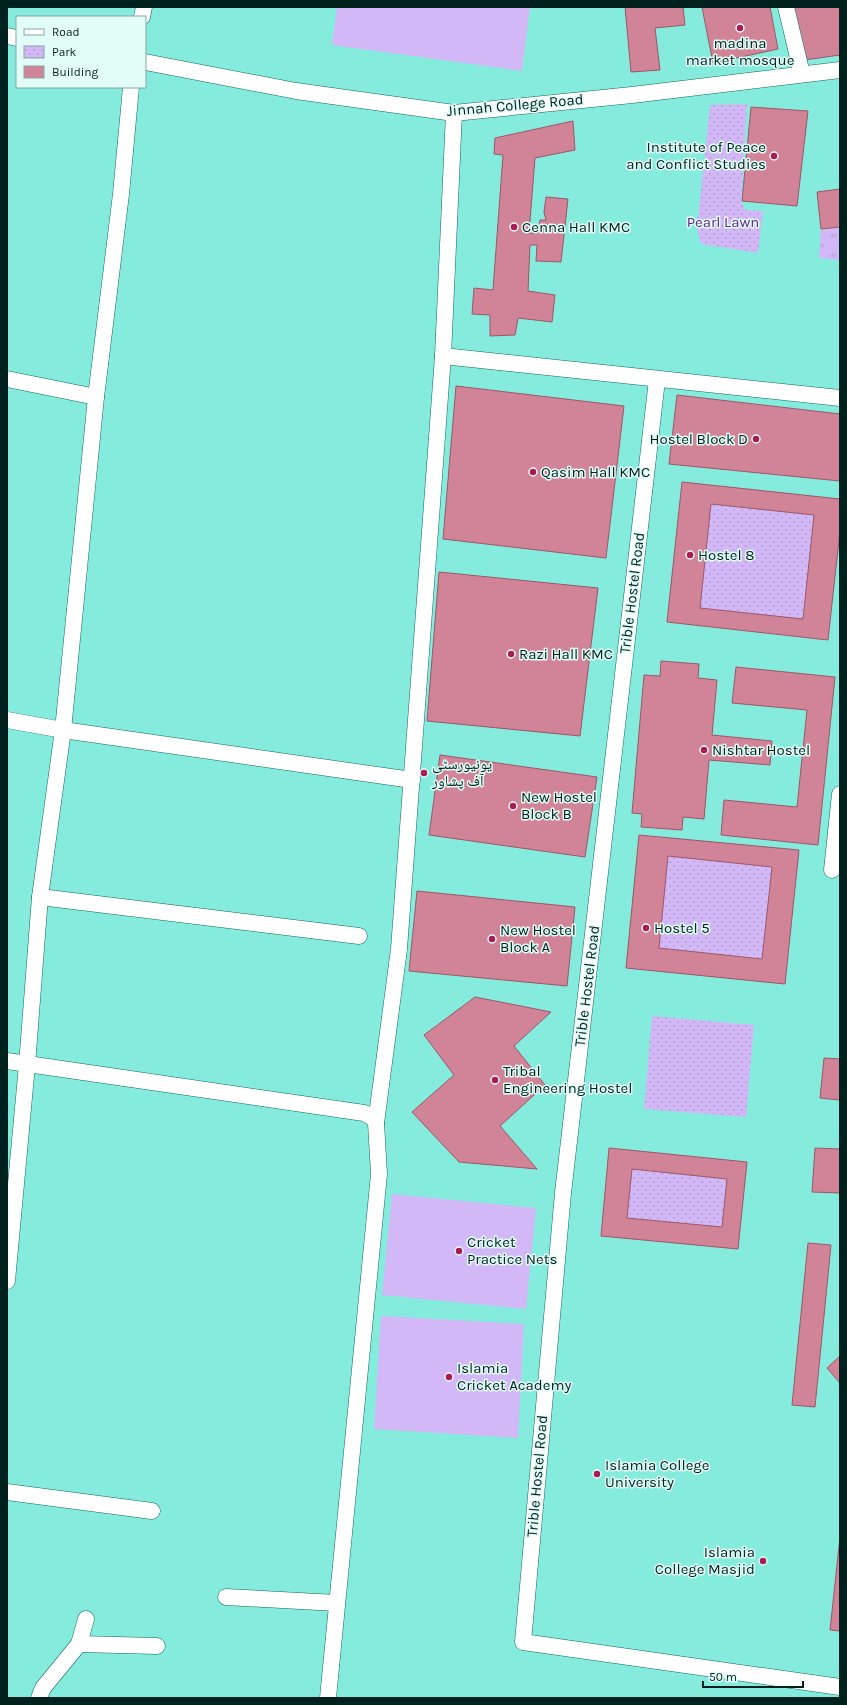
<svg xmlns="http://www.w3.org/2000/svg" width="847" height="1705" font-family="Karla,'Noto Naskh Arabic',sans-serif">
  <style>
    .grass { fill: url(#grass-tufts) }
    .park { fill: url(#park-dots) }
    .pitch { fill: #d3b8f8 }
    .building { fill: #d18497; stroke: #9d5568; fill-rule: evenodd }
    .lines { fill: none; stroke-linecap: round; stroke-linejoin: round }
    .minor-casing { stroke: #10685f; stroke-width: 17 }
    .minor { stroke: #fff; stroke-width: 16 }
    .poi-dot { fill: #aa1b55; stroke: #e2fdf8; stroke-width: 1.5 }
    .labels { text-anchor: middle; stroke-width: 3; stroke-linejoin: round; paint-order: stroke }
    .poi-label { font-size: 15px; fill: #00211d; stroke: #e2fdf8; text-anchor: start }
    .street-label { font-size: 15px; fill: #00211d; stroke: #e2fdf8 }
    .park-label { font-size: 15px; fill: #602295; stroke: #e2fdf8 }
  </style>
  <defs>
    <pattern id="grass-tufts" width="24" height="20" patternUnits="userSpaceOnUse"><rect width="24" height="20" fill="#d3b8f8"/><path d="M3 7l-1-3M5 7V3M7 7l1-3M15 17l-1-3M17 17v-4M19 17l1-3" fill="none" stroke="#b39ed4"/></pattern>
    <pattern id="park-dots" width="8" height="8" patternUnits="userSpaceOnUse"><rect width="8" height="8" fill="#d3b8f8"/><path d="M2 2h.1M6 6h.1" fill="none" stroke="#b39ed4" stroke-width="1.8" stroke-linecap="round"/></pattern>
  </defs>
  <rect width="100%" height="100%" fill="#85ebdc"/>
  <polygon class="grass" points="840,227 840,260 819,258 821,229"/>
  <g class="park">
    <polygon points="747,104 741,201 745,210 763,211 758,253 701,244 697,228 710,105"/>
    <polygon points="711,504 814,515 803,619 700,608"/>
    <polygon points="668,856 772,867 762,959 659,948"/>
    <polygon points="652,1016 754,1025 746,1117 644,1109"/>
    <polygon points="632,1169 727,1179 722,1227 627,1218"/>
  </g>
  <g class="pitch">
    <polygon points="337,7 530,7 522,71 332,45"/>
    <polygon points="392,1194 536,1208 526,1309 382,1295"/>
    <polygon points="381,1316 524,1324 518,1438 374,1429"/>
  </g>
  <g class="building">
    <polygon points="625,7 683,7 685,25 655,28 660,70 631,72"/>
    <polygon points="702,7 770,7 778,49 713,63"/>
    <polygon points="791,7 840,7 840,55 804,60"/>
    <polygon points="751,107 808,111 797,206 742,201"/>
    <polygon points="573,121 575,150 535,158 529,233 538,233 540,220 546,220 544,212 546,197 568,199 561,262 536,261 537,245 530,245 528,291 555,295 552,322 518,318 515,335 490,336 490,315 472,314 474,288 493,290 503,155 494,154 495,138"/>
    <polygon points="840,189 840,227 821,229 817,192"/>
    <polygon points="456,386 624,406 606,558 443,539"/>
    <polygon points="677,395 840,414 840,481 669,464"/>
    <path d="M682,482L840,499V531L828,640L667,622ZM711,504L814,515L803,619L700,608Z"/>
    <polygon points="439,572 598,588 580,736 427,721"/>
    <polygon points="661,661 699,664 698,678 717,680 712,735 772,741 770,765 709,760 704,819 683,817 682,830 641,827 642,814 632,813 644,675 660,676"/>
    <polygon points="736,667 835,677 818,845 721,835 724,800 797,807 807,710 732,703"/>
    <polygon points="440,755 597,777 585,857 429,835"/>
    <path d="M639,835L799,850L785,984L626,968ZM668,856L772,867L762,959L659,948Z"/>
    <polygon points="417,891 575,907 567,986 409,971"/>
    <polygon points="475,997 551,1012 514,1046 545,1085 500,1126 537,1169 459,1162 412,1112 454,1075 424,1035"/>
    <polygon points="824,1058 840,1059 840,1100 820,1098"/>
    <path d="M609,1148L747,1162L738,1249L601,1236ZM632,1169L727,1179L722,1227L627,1218Z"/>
    <polygon points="815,1148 840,1149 840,1193 812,1192"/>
    <polygon points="808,1243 831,1245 815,1407 792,1405"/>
    <polygon points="840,1356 840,1383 827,1368"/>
    <polygon points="840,1537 840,1631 830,1630"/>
  </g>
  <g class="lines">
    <defs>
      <g id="minor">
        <polyline points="786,7 802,74"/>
        <polyline points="142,17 144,7"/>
        <polyline points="7,36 17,38"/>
        <polyline points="145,62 296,91 454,113 632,95 840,70"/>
        <polyline points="443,356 840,398"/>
        <polyline points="7,379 96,397"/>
        <polyline points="657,380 563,1193 523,1642 840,1687"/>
        <polyline points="7,720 63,730 412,780"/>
        <polyline points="832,870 840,794"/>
        <polyline points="40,897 359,936"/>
        <polyline points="7,1061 364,1113 372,1117 376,1123 379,1174 328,1698"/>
        <polyline points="376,1123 399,949 443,356 454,113"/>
        <polyline points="7,1281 27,1065 40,897 63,730 96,397 121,194 131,87"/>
        <polyline points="7,1492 152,1511"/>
        <polyline points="226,1597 337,1603"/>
        <polyline points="79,1644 157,1646"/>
        <polyline points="39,1698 43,1688 79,1644 86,1619"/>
      </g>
    </defs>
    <use href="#minor" class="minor-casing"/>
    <use href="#minor" class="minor"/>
  </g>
  <g class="poi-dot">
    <circle cx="740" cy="28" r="4"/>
    <circle cx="774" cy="156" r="4"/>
    <circle cx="514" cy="227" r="4"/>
    <circle cx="756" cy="439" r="4"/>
    <circle cx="533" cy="472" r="4"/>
    <circle cx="690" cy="555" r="4"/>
    <circle cx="511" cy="654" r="4"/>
    <circle cx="704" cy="750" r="4"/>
    <circle cx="424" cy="773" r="4"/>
    <circle cx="513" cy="806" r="4"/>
    <circle cx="646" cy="928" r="4"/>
    <circle cx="492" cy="939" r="4"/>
    <circle cx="495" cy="1080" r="4"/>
    <circle cx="459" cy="1251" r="4"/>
    <circle cx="449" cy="1377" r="4"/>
    <circle cx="597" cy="1474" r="4"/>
    <circle cx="763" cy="1561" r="4"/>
  </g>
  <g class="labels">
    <g class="poi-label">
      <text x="740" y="48" text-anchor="middle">madina<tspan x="740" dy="17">market mosque</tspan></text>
      <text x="766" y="152" text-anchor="end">Institute of Peace<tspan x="766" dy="17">and Conflict Studies</tspan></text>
      <text x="522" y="232">Cenna Hall KMC</text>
      <text x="748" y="444" text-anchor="end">Hostel Block D</text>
      <text x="541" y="477">Qasim Hall KMC</text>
      <text x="698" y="560">Hostel 8</text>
      <text x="519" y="659">Razi Hall KMC</text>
      <text x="712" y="755">Nishtar Hostel</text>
      <text x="432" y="769">یونیورسٹی<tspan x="432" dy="17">آف پشاور</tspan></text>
      <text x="521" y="802">New Hostel<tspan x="521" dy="17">Block B</tspan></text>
      <text x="654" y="933">Hostel 5</text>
      <text x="500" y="935">New Hostel<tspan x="500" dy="17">Block A</tspan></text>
      <text x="503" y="1076">Tribal<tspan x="503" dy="17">Engineering Hostel</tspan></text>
      <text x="467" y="1247">Cricket<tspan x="467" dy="17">Practice Nets</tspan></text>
      <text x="457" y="1373">Islamia<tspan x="457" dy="17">Cricket Academy</tspan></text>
      <text x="605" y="1470">Islamia College<tspan x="605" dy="17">University</tspan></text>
      <text x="755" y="1557" text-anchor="end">Islamia<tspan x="755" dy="17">College Masjid</tspan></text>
    </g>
    <g class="street-label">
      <text transform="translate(515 105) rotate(-5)" y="5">Jinnah College Road</text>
      <text transform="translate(632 593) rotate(-83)" y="5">Trible Hostel Road</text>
      <text transform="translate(587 986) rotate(-83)" y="5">Trible Hostel Road</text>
      <text transform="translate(537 1476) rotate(-85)" y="5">Trible Hostel Road</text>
    </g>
    <g class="park-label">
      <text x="723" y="227">Pearl Lawn</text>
    </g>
  </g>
  <rect width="847" height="1705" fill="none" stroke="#00211d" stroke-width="16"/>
  <rect x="16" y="16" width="130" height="72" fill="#e2fdf8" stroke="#88a5a0"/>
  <rect x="24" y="29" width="20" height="6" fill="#ffffff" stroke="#88a5a0"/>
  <text x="52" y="36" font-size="12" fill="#00211d">Road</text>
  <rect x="24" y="46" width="20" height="12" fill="url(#park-dots)" stroke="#88a5a0"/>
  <text x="52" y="56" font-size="12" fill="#00211d">Park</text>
  <rect x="24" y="66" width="20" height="12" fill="#d18497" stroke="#88a5a0"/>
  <text x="52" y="76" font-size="12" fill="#00211d">Building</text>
  <path d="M703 1681v6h100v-6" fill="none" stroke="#00211d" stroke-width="2"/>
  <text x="709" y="1681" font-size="12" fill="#00211d" stroke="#e2fdf8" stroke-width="3" paint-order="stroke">50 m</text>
</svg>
